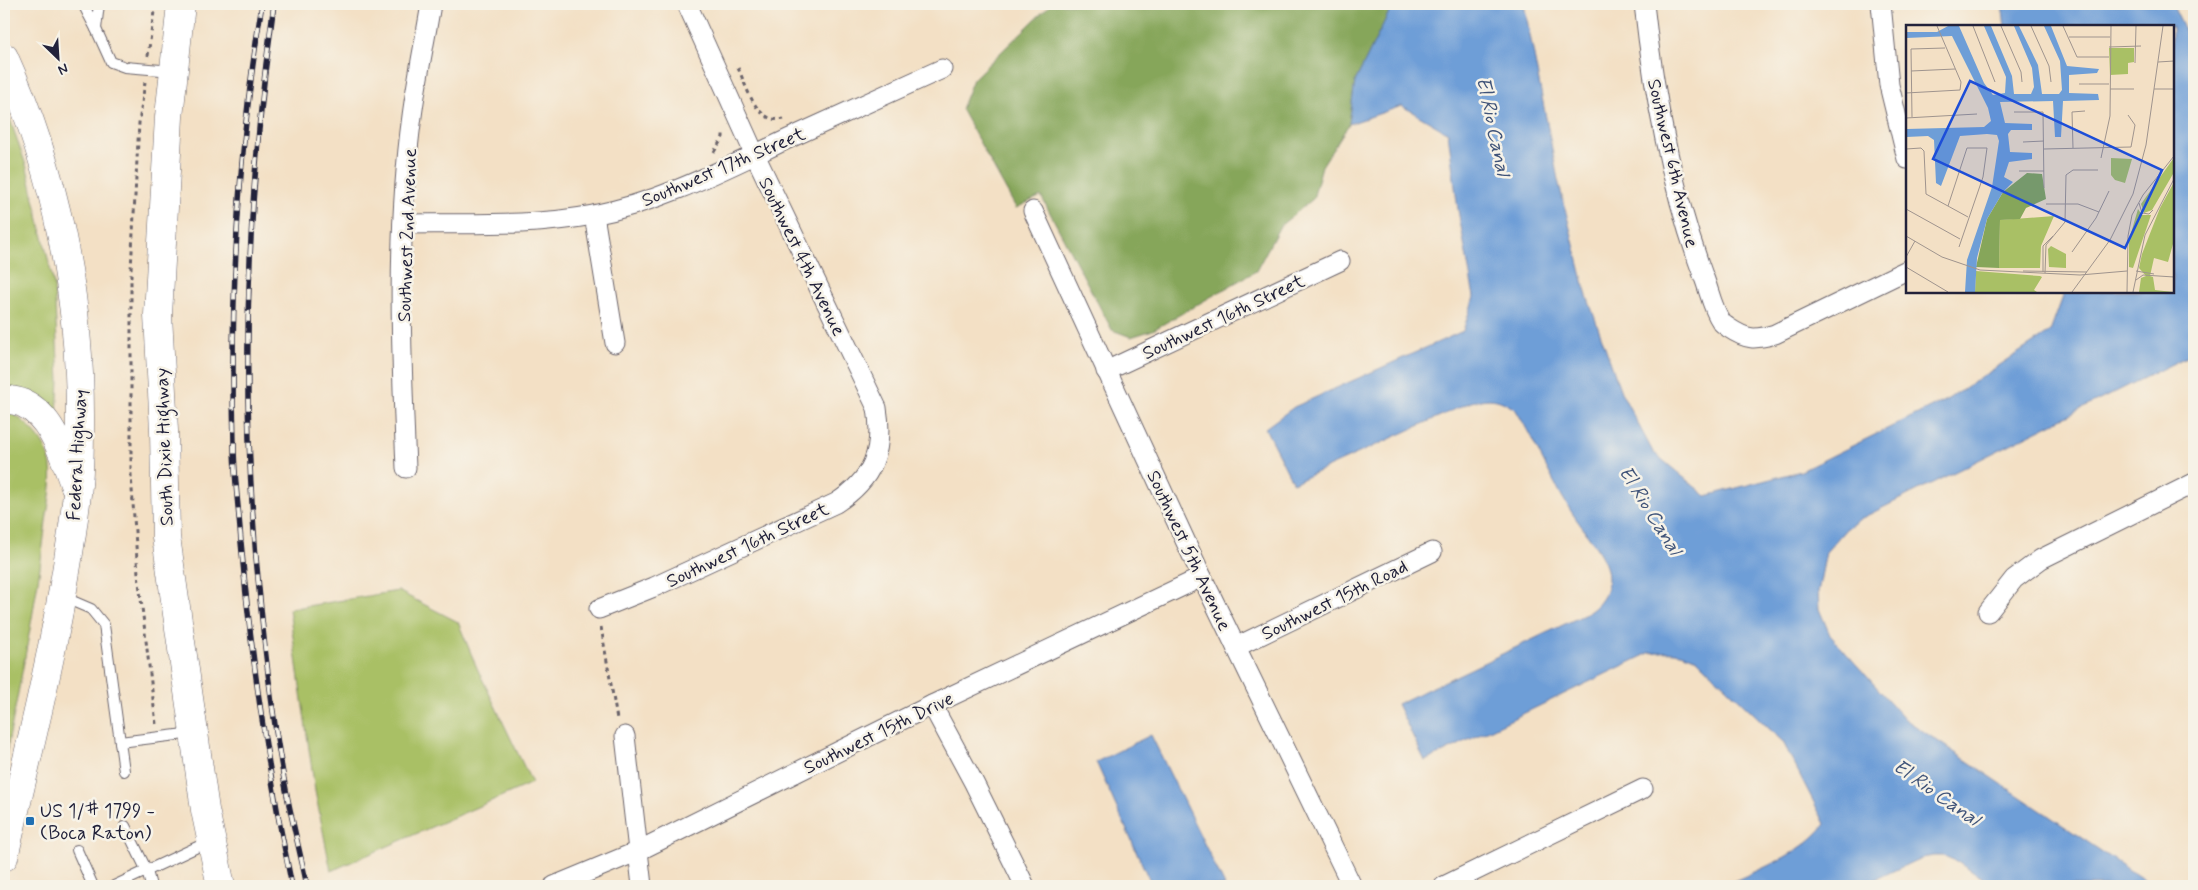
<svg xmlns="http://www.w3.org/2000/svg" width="2198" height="890" font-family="Mynerve,sans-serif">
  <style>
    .green { fill: #a9c065; stroke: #667150 }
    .forest { fill: #86a65a; stroke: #54644a }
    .water { fill: #6e9ed7; stroke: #486089 }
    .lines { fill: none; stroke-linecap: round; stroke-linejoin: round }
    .service-casing { stroke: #6b646b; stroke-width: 12 }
    .minor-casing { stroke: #6b646b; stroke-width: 21 }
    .secondary-casing { stroke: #6b646b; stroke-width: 29 }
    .primary-casing { stroke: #6b646b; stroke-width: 29 }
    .path { stroke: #6b646b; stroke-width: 3; stroke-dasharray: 4 4; stroke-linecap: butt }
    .service { stroke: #fff; stroke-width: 10 }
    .minor { stroke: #fff; stroke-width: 19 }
    .secondary { stroke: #fff; stroke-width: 28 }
    .primary { stroke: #fff; stroke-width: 28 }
    .rail-casing { stroke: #22223b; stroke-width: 5.5 }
    .rail { stroke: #f7f3e8; stroke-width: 4; stroke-dasharray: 11; stroke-linecap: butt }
    .poi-dot { fill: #1f6fb2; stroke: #f7f3e8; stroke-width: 2 }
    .labels { text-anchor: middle; stroke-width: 5; stroke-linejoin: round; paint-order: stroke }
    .street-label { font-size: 19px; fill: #22223b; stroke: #f7f3e8 }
    .poi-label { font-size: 19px; fill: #22223b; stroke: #f7f3e8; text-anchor: start }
    .water-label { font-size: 20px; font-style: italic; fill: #405479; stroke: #f7f3e8 }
    .inset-road { fill: none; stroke: #9f948e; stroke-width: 1 }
    .view { fill: #1d4ed8; fill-opacity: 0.15; stroke: #1d4ed8; stroke-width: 2.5 }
    .inset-edge { fill: none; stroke: #22223b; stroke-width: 2.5 }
  </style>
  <rect width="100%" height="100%" fill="#f7f3e8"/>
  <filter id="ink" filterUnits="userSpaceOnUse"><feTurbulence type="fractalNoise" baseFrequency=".02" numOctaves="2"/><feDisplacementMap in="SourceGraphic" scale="10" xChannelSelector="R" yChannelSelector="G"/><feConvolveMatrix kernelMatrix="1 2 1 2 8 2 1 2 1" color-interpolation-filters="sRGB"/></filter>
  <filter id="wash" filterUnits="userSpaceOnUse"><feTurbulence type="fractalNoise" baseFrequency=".0096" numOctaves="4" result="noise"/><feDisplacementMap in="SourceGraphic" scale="20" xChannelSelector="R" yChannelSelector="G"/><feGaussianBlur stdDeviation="1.12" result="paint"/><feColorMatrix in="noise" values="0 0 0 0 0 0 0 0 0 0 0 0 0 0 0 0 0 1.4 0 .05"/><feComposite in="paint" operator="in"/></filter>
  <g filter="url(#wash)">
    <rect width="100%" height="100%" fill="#f3e0c5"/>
    <g class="green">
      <polygon points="4,102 27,168 54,285 59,380 57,415 4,387"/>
      <path d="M4,407C22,419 42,435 49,457C55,476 49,501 46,521C37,602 20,683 4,764Z"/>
      <polygon points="398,591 458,622 477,668 532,783 331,871 315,791 289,609"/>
    </g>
    <polygon class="forest" points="1051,4 1393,4 1355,82 1349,124 1322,166 1313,199 1280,226 1256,271 1153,330 1131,337 1112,330 1041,196 1016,208 961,109 973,79"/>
    <g class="water">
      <path d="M1393,4H1524L1558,180L1586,293L1621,392L1653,452L1706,496L1801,471L1948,399L2050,332L2065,291H2172V26H2005L2002,4H2172L2194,49V353L1860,519L1846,529L1826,552L1818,592L1819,609L1830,635L1905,719L2153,886H1994L1956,861L1944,856H1934L1921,858L1861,886H1723C1757,870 1802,855 1825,824L1783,742L1697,659C1679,650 1669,651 1649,653L1425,761L1397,704L1586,614C1602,604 1611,590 1607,570C1603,552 1579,525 1569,508C1549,476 1535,442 1516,410C1499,398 1491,397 1471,402L1293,483L1265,428L1294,407L1463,331L1474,297L1458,210L1448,133L1402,106L1349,124L1355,82Z"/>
      <polygon points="1151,735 1225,886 1152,886 1096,762"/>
    </g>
  </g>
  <g filter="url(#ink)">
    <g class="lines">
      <defs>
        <g id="service">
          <polyline points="83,4 96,29 99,4"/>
          <polyline points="96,29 111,62 125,67 173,71"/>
          <polyline points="63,597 91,609 104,625 124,771"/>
          <polyline points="120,742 193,733"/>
          <polyline points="125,826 147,871 151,886"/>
          <polyline points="77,850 93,886"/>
          <polyline points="114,886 210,841"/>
        </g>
        <g id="minor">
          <path d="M1644,4C1654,95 1671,188 1703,275C1709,289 1712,308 1721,321C1722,324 1727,326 1729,328C1747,340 1755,340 1775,334L1907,270"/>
          <polyline points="1881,4 1889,85 1907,159"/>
          <polyline points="1033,211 1202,577 1352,886"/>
          <polyline points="594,215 615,343"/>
          <path d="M403,224C466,223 531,227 593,215C662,202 726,168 790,138C840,115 891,92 942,69"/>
          <polyline points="1106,371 1340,261"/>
          <path d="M406,468C401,351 396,232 412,116C417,78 425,41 431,4"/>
          <path d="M599,609L654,587L836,503C873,479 884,451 877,408L755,155L687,4"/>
          <polyline points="1988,612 2014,579 2041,559 2194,483"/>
          <polyline points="1236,647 1432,552"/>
          <polyline points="932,705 974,783 1025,886"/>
          <polyline points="625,736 642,886"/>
          <polyline points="554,886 636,852 932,705 1202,577"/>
          <polyline points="1444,886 1643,789"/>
        </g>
        <polyline id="secondary" points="181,4 169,117 158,315 164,431 166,537 205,810 221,886"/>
        <g id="primary">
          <path d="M4,57C56,171 81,299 80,424C80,448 80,471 77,494C63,617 32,737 4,857"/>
          <path d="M4,399C10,400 17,401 23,403C53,417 63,455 74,484"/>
        </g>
      </defs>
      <use href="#service" class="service-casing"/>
      <use href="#minor" class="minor-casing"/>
      <use href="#secondary" class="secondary-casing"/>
      <use href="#primary" class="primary-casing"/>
      <g class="path">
        <polyline points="148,56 155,4"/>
        <path d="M738,68C747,87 756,125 784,119"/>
        <polyline points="145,82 139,123 131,269 131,475 138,574 156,724"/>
        <polyline points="714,152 723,137 723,132"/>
        <polyline points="601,627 617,719"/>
      </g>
      <use href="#service" class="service"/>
      <use href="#minor" class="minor"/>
      <use href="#secondary" class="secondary"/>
      <use href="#primary" class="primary"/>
      <defs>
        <g id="rail">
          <path d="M262,4C238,149 230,298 234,444C234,477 239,510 241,542C251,658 268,772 292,886"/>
          <path d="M274,4C245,205 239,407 261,609C267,671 275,734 287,795C293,825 301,856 307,886"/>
        </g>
      </defs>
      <use href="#rail" class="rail-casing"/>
      <use href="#rail" class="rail"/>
    </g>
  </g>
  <rect class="poi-dot" x="25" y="816" width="10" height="10" rx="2.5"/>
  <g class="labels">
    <g class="street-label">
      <text transform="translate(1674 163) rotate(77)" y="7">Southwest 6th Avenue</text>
      <text transform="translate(723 166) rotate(-23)" y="7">Southwest 17th Street</text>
      <text transform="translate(406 235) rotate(-88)" y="7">Southwest 2nd Avenue</text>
      <text transform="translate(803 256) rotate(64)" y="7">Southwest 4th Avenue</text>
      <text transform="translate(1223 316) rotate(-25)" y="7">Southwest 16th Street</text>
      <text transform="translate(163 447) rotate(-92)" y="7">South Dixie Highway</text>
      <text transform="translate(76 455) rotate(-87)" y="7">Federal Highway</text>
      <text transform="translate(747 544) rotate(-25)" y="7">Southwest 16th Street</text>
      <text transform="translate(1190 550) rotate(65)" y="7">Southwest 5th Avenue</text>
      <text transform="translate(1334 599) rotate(-26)" y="7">Southwest 15th Road</text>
      <text transform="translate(878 732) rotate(-26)" y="7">Southwest 15th Drive</text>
    </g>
    <g class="poi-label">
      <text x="40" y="817">US 1/# 1799 -<tspan x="40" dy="22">(Boca Raton)</tspan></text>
    </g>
    <g class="water-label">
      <text transform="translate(1494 126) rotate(78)" y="7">El Rio Canal</text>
      <text transform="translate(1651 510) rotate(58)" y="7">El Rio Canal</text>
      <text transform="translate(1937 792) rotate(35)" y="7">El Rio Canal</text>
    </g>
  </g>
  <g transform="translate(1906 25)">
    <rect width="268" height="268" fill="#f3e0c5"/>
    <path d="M203,23H228V37L222,38V49L204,50ZM205,133L226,134L219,158L209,155L205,150ZM267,134V149L246,185L238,188L235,179ZM267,159V219L262,237L248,233L244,251L247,252L249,265L267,267H233L235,253L240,251L233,243L236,229L254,183ZM232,184L236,190H245L227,243L223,242V215ZM148,191L135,221L134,243H93L94,195ZM145,221L160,229V243L143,242L142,224ZM70,246L134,251L136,252L128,265L131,267H69Z" fill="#a9c065"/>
    <path d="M121,148L136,149L140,174L120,183L114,194L94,195L93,243L70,242L81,194L97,167Z" fill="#86a65a"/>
    <path d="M42,1H53L78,58L87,70L99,68L100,52L78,1H85L106,51L108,69H125L128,62L126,43L108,1H113L132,40L136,69H153L156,65L154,36L138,1H145L161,41L193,44L191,48L163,50V68L192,69L193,75L157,76L155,112H149L147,76L94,77L99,98L126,99V105H105L102,109L104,127L126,128V134L103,137L98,152L107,157L97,167L81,194L71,233L69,267H59L61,235L86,162L93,116L91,110L81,109L54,111L35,161L30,158L28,115L22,111L0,112V104L78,102L85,96L82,83L46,11L0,13V7H31Z" fill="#6e9ed7"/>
    <path class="inset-road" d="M67,1L89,57M95,1L115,47L116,57M125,1L143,41L145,57M157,1L171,32H203M163,12H204M203,22L235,21M252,37L268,36M229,38L230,1M5,46L49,44M173,59H203M204,64H228M248,64H268M0,68L54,65L55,57L31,1M108,87H137L138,163M6,92L5,24L39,23M0,93L71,89M117,117L138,116M167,123L166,87L179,86M0,124L15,123L18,126L20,169L62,192M138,124L225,122L229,100L222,90M195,133L204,91L205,1M113,146H138M233,178L236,188L243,189L247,185M140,179H172L193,187M42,181L61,123H81L77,152L53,222M0,184L54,214M0,211L36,232L74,245L174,250L221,246M166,227L190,193L203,166M0,232L9,216M0,242L42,267M117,246L181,247M230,246L248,249M137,247V221L147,211M139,248L140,220L159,197L160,150L167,145H192M230,255L237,250L268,252M166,267L204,215L227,169L240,120L257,1M221,267L222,211L226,190L237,170L268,131M227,267L239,210L268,154"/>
    <path class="view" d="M64,56L256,145L219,223L27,134Z"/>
    <rect width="268" height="268" class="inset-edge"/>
  </g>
  <rect width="2198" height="890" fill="none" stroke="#f7f3e8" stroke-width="20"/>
  <g transform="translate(58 58) rotate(155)" stroke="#f7f3e8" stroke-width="4" paint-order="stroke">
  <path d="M0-4L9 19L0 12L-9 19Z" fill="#22223b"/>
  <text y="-8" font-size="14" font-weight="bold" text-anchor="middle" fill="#22223b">N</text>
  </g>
</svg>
